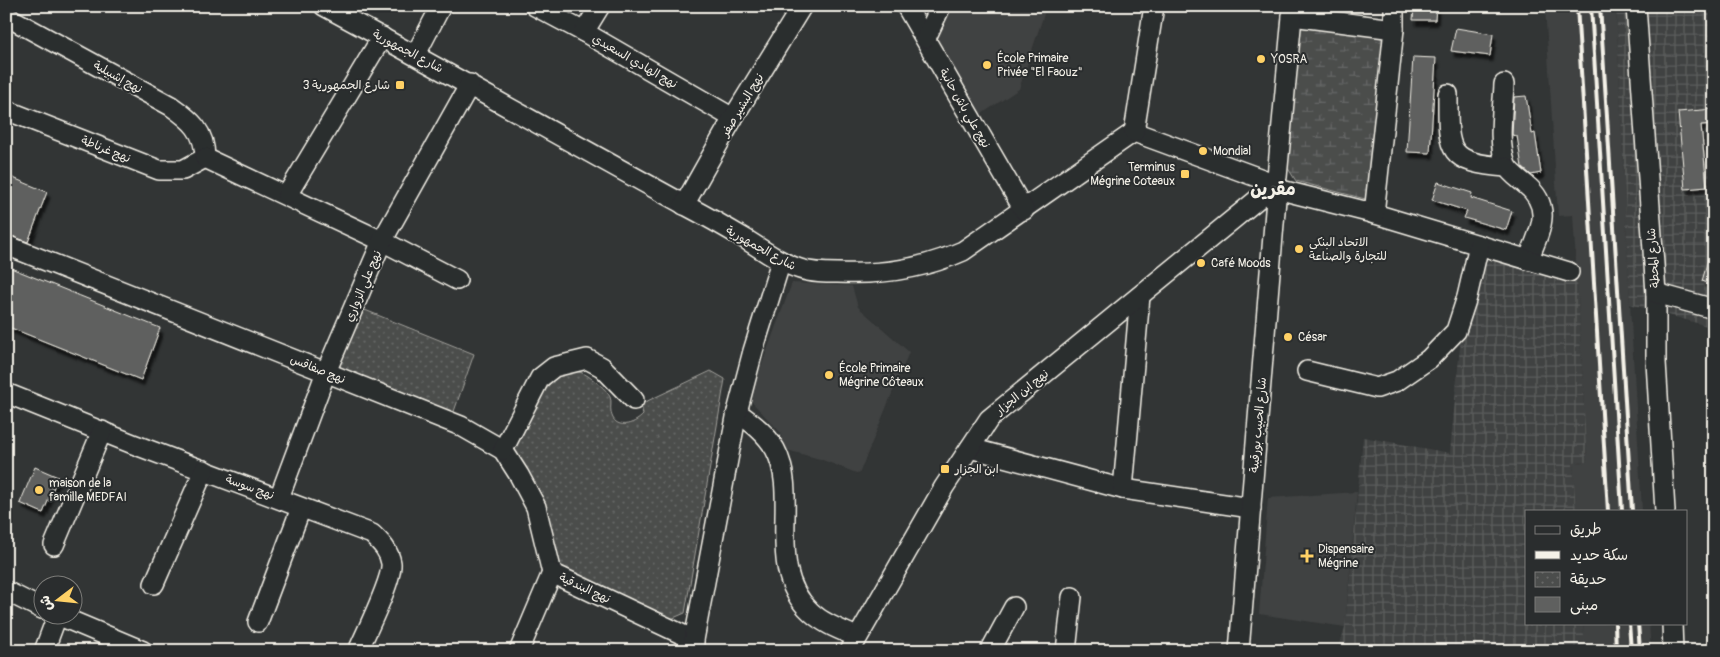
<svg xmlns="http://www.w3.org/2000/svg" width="1720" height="657" font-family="Pangolin,'Playpen Sans Arabic',sans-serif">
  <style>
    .built { fill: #404242 }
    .industrial { fill: url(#industrial-grid) }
    .wetland { fill: url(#wetland-marsh); stroke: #a09f9a }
    .park { fill: url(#park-dots); stroke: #a09f9a }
    .building { fill: #5f605f; stroke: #f4f1e8; filter: url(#shadow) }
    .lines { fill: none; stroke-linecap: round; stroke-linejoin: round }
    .minor-casing { stroke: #f4f1e8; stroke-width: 22 }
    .minor { stroke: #2a2d2e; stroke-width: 19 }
    .rail { stroke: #f4f1e8; stroke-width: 4 }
    .poi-dot { fill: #ffd166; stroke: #2a2d2e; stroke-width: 2 }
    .labels { text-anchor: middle; stroke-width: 4; stroke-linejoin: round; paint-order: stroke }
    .street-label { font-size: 12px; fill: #f4f1e8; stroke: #2a2d2e }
    .poi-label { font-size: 12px; fill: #f4f1e8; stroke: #2a2d2e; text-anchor: start }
    .district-label { font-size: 18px; font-weight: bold; fill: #f4f1e8; stroke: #2a2d2e }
  </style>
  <defs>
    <pattern id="industrial-grid" width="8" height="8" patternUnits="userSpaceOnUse" patternTransform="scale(1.25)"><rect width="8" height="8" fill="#404242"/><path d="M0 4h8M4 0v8" fill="none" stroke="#5c5e5d"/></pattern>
    <pattern id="wetland-marsh" width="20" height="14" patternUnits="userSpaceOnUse" patternTransform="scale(1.25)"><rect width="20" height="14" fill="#4b4d4c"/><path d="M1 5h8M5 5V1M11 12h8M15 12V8" fill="none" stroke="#666766"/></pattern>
    <pattern id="park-dots" width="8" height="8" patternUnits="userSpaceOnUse" patternTransform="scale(1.25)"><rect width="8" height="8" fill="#4b4d4c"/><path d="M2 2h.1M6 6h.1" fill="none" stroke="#666766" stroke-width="1.8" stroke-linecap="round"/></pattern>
    <filter id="shadow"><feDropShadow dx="3" dy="5.5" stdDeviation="1" flood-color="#0009"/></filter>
  </defs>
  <rect width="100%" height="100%" fill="#323535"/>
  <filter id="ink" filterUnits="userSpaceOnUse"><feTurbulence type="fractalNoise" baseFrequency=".02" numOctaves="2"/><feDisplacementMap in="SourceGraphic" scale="10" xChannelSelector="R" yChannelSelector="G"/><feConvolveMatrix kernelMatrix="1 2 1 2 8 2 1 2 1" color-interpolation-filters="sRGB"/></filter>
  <g filter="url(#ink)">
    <g class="built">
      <polygon points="944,6 1032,6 1045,11 1019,89 977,117 934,41"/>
      <polygon points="1545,6 1616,6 1630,304 1642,511 1576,511 1573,463 1587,462 1577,278 1573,215 1558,216"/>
      <polygon points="792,283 852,286 858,307 909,352 859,474 820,459 787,450 782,444 781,433 749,399"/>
      <polygon points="1357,492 1345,627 1259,614 1268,498"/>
      <polygon points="1583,623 1649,623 1651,651 1585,651"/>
    </g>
    <g class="industrial">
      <polygon points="1616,6 1714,6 1714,328 1630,304"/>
      <polygon points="1469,251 1577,278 1587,462 1573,463 1576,511 1526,511 1526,623 1583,623 1585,651 1338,651 1345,627 1363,437 1450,453"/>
    </g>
    <polygon class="wetland" points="1297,25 1386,25 1373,201 1296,181 1284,162"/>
    <g class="park">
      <polygon points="360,308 474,354 451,420 339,374 335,365"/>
      <path d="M711,371L725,379L685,613L671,619L557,566L513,454C524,430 550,351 588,376C596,382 606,388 610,397C612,401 610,407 611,412C614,431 634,425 643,415L641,404Z"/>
    </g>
    <g class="building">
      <polygon points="1414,6 1436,6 1435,20 1413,20"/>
      <polygon points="1456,28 1493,34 1490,56 1451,51"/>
      <polygon points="1413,57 1436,58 1430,153 1407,152"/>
      <polygon points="1526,96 1532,134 1535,133 1541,173 1531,175 1522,167 1517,136 1512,135 1514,97"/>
      <polygon points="1714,109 1714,124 1701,125 1707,187 1685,189 1678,112"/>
      <polygon points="6,175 47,192 28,242 6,234"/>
      <polygon points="1438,182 1472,193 1471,198 1512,211 1506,230 1464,218 1467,211 1432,200"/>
      <polygon points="1711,250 1714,250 1714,285 1702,281"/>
      <polygon points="6,266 160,328 141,380 6,326"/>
      <polygon points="35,467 58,477 43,513 20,503"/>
    </g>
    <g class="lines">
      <defs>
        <g id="minor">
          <path d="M324,6C445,71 564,139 685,205C706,216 727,228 747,240C764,251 781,263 800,269C812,273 825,273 838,273C881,275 923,269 963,251L1134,132L1265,180"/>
          <polyline points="535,6 584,32 733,118"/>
          <polyline points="906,6 1024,210"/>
          <polyline points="1636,6 1656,293 1656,362 1665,511"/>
          <path d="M6,16L171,106C191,120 205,131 205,158"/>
          <polyline points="1292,16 1394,29"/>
          <polyline points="584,32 600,6"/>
          <polyline points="926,38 941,6"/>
          <polyline points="416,54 441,6"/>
          <path d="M1504,84C1503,110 1497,140 1506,165C1509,172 1519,179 1525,184C1554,207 1540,231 1528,260"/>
          <path d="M1448,94C1448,149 1445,163 1506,167"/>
          <polyline points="6,110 159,170 183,170 205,158"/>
          <polyline points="1134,132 1154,6"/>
          <polyline points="205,158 382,241 457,280"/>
          <polyline points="1277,177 1293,6"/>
          <polyline points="1285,191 1372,213 1569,272"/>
          <polyline points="287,195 382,37"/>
          <polyline points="684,205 733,118 802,6"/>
          <polyline points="1374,214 1394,29 1394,6"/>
          <polyline points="6,245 461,426 503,450 519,475 536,507 552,573"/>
          <polyline points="1656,293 1714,309"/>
          <polyline points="1307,371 1377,388 1397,381 1429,359 1456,331 1467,297 1479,245"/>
          <path d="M6,393L133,444L372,534C380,542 389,550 391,563C393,579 366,632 358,651"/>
          <path d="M737,412C752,423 765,432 775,449C801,497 763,568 811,612C824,624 841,630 857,637"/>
          <polyline points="970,448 1123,489 1251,508"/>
          <polyline points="503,450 540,378 554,367 587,359 602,367 634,400"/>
          <polyline points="1123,489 1140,296"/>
          <polyline points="279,498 326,372 382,241 470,84"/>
          <polyline points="54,545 102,431"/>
          <polyline points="552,573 694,640"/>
          <polyline points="154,584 204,470"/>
          <polyline points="6,591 42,609"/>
          <polyline points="55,614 143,651"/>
          <polyline points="258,622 301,508"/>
          <polyline points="1672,623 1673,651"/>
          <polyline points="44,651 57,616"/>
          <polyline points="519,651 552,573"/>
          <polyline points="694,651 694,640 737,412 753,351 781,261"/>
          <polyline points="850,651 944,487 989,419 1264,194"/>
          <polyline points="990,651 1014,607"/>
          <polyline points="1066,651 1072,597"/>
          <polyline points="1239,651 1276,199"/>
        </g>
      </defs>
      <use href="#minor" class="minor-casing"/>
      <use href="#minor" class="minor"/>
      <g class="rail">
        <polyline points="1577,6 1608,511"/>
        <polyline points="1591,6 1622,511"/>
        <polyline points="1600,6 1632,511"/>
        <polyline points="1615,623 1616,651"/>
        <polyline points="1629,623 1631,651"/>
        <polyline points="1638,623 1640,651"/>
      </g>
    </g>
  </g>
  <g class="poi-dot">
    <circle cx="1261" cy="59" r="5"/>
    <circle cx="987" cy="65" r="5"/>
    <rect x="395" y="80" width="10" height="10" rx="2.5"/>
    <circle cx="1203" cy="151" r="5"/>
    <rect x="1180" y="169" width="10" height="10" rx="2.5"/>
    <circle cx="1299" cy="249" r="5"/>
    <circle cx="1201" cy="263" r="5"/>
    <circle cx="1288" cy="337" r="5"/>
    <circle cx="829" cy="375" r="5"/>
    <rect x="940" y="464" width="10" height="10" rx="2.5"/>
    <circle cx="39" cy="490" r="5"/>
    <path d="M1304.5 548.5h5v5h5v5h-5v5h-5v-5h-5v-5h5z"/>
  </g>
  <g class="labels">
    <g class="street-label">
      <text transform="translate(408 51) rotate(28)" y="4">شارع الجمهورية</text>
      <text transform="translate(635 61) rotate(30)" y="4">نهج الهادي السعيدي</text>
      <text transform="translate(118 77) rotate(29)" y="4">نهج إشبيلية</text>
      <text transform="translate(742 105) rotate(-59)" y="4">نهج البشير صفر</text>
      <text transform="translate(965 108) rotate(60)" y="4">نهج علي باش حانبة</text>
      <text transform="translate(106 149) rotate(22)" y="4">نهج غرناطة</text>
      <text transform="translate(761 248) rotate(29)" y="4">شارع الجمهورية</text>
      <text transform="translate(1653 258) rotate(-94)" y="4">شارع المحطة</text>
      <text transform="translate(363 286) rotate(-67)" y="4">نهج علي الزواري</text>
      <text transform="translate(318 369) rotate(22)" y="4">نهج صفاقس</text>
      <text transform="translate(1022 392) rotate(-39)" y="4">نهج ابن الجزار</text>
      <text transform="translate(1258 425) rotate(-85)" y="4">شارع الحبيب بورقيبة</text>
      <text transform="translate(250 487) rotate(20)" y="4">نهج سوسة</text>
      <text transform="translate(585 588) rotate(25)" y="4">نهج البندقية</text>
    </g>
    <g class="poi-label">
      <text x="997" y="62">École Primaire<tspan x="997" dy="14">Privée "El Faouz"</tspan></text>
      <text x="1271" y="63">YOSRA</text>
      <text x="390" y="89" text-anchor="end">شارع الجمهورية 3</text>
      <text x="1213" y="155">Mondial</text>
      <text x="1175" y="171" text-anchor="end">Terminus<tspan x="1175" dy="14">Mégrine Coteaux</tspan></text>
      <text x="1309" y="246">الاتحاد البنكي<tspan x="1309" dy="14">للتجارة والصناعة</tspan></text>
      <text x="1211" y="267">Café Moods</text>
      <text x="1298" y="341">César</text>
      <text x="839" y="372">École Primaire<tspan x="839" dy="14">Mégrine Côteaux</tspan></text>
      <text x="955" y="473">ابن الجزار</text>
      <text x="49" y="487">maison de la<tspan x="49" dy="14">famille MEDFAI</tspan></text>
      <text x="1318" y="553">Dispensaire<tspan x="1318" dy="14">Mégrine</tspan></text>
    </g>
    <g class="district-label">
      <text x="1273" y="195">مقرين</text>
    </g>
  </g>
  <rect width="1720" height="657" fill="none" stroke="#2a2d2e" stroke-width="25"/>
  <rect x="12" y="12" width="1695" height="632" fill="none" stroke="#f4f1e8" stroke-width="2" filter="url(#ink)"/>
  <rect x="1525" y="510" width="162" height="115" fill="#2a2d2e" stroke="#7b7b78"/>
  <rect x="1535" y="526" width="25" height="8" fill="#2a2d2e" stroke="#7b7b78"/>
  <text x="1570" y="534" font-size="15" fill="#f4f1e8">طريق</text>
  <rect x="1535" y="551" width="25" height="8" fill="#f4f1e8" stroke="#7b7b78"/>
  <text x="1570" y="560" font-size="15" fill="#f4f1e8">سكة حديد</text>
  <rect x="1535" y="572" width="25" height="15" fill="url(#park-dots)" stroke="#7b7b78"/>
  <text x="1570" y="584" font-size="15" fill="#f4f1e8">حديقة</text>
  <rect x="1535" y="597" width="25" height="15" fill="#5f605f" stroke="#7b7b78"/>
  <text x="1570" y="610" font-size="15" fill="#f4f1e8">مبنى</text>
  <g transform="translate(58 600) rotate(254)"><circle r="24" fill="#2a2d2e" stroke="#7b7b78"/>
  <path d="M0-4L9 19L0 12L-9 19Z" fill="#ffd166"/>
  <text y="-8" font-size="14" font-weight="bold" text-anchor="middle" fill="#f4f1e8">ش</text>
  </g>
</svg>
